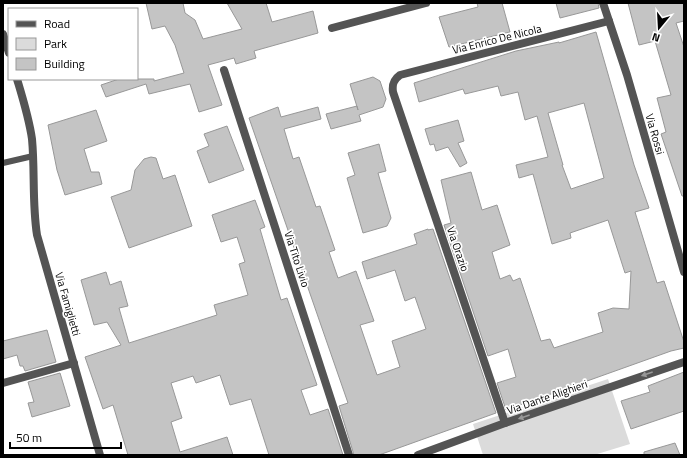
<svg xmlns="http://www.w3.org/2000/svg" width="687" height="458" font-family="'Titillium Web',sans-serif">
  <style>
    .green { fill: #dbdbdb }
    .building { fill: #c4c4c4; stroke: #989898; fill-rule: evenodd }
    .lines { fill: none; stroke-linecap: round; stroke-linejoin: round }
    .service { stroke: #545454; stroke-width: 6 }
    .minor { stroke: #545454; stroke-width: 8 }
    .tertiary { stroke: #545454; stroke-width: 8 }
    .oneway { fill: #989898 }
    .labels { text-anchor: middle; stroke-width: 3.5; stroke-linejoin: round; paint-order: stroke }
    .street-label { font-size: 11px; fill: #000; stroke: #fff }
  </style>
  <rect width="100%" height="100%" fill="#fff"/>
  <polygon class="green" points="608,379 630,444 594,455 483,455 473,424"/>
  <g class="building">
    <polygon points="146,3 183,3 185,13 195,20 203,39 242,29 227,3 266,3 272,22 313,11 318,33 254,51 256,58 236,64 234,58 208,65 222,105 199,112 190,84 149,94 146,84 106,97 101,85 119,79 154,79 154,81 184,73 175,45 165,26 152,29"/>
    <polygon points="477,3 502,3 510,32 449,47 439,17 478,7"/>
    <polygon points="556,3 598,3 599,8 560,18"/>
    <polygon points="628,3 684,3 684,21 676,23 684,47 684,196 682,196 661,134 666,132 657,98 671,95 655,41 639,45"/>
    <path d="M596,32L634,165L649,208L635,212L657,283L664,281L684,342V348L671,351L506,410L497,383L516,377L508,349L488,356L444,225L451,223L441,180L471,172L482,210L497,205L510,245L492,252L500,279L510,275L513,281L520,278L541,341L550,339L554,348L603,332L598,313L613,308L629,309L631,271L625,273L608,220L570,233L571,238L552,244L533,174L519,178L516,165L548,157L537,116L525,120L518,92L501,96L498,86L465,94L463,89L419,102L414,83L516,51L559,42V43ZM584,103L604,178L571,189L562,165H563L548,113Z"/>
    <polygon points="373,77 380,81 386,99 383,107 359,115 361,121 331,129 326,114 357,106 358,110 350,84"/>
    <polygon points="278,107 281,117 318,107 321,119 284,129 293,159 299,157 316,207 320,206 335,250 329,252 338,278 356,271 374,321 360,325 377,375 400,367 392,341 426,329 415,297 405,301 395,270 367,279 362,262 417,244 414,234 428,229 428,230 433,229 496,413 379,455 354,455 339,406 348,403 249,118"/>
    <polygon points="96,110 107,141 84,149 91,172 99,172 102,184 65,195 57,170 48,125"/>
    <polygon points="458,120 464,141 458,143 467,163 460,167 448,147 436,151 434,144 430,145 425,129"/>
    <polygon points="227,126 244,170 209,183 197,151 209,146 204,134"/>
    <polygon points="379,144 386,171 378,173 391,218 387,226 363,233 347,178 355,175 348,153"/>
    <polygon points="151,157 156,158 163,179 175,175 192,226 129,248 111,197 131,190 135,170 144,159"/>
    <polygon points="255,200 265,227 260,229 281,300 287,298 317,385 301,390 310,415 328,409 343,455 269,455 251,399 230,405 220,375 196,383 193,376 171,383 182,418 171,422 180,452 227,437 233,455 128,455 113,405 103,409 85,357 121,345 107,322 94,325 81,280 106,272 110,285 121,281 128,306 119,308 129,343 217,315 214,305 248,295 239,264 245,262 237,237 221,242 212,215"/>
    <polygon points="47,330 56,362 25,371 23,366 20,366 17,355 3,359 3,341"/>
    <polygon points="684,372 684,411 631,429 621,401 650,392 648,386"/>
    <polygon points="60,373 70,406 32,417 28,403 34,402 28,382"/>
    <polygon points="675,443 680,455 644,455 644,452"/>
  </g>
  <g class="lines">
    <polyline class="service" points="3,163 33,156"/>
    <g class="minor">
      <polyline points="332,28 426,3"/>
      <polyline points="3,34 9,53"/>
      <polyline points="224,70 349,455"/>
      <path d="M17,79C23,99 29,118 32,139C35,171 32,203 37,235L100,455"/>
      <polyline points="3,383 74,363"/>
      <path d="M505,423L393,92C392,85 393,80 400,75L609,21"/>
    </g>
    <g class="tertiary">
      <polyline points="603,3 627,75 684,272"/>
      <polyline points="418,455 505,423 684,362"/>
    </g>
  </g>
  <defs><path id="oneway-solid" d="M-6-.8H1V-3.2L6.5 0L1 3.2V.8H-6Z"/></defs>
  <g class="oneway">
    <use href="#oneway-solid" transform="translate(647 374) rotate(161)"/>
    <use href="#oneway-solid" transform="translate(524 417) rotate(161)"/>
  </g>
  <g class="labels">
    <g class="street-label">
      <text transform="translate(497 39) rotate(-14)" y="4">Via Enrico De Nicola</text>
      <text transform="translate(655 134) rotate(74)" y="4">Via Rossi</text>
      <text transform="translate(458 249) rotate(71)" y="4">Via Orazio</text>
      <text transform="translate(297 259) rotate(72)" y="4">Via Tito Livio</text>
      <text transform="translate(68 304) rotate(74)" y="4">Via Famiglietti</text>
      <text transform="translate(547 397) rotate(-19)" y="4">Via Dante Alighieri</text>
    </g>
  </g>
  <rect width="687" height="458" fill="none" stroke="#000000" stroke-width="8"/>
  <rect x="8" y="8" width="130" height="72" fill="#ffffff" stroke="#999999"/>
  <rect x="16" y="21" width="20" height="6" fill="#545454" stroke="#999999"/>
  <text x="44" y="28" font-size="12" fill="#000000">Road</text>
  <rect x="16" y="38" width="20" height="12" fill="#dbdbdb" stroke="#999999"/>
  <text x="44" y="48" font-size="12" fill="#000000">Park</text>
  <rect x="16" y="58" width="20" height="12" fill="#c4c4c4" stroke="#999999"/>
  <text x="44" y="68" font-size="12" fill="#000000">Building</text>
  <g transform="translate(659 28) rotate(198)" stroke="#ffffff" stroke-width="3" paint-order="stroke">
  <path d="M0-3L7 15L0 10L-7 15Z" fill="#000000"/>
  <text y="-6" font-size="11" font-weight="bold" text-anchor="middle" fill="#000000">N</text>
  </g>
  <path d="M10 442v6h111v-6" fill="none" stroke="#000000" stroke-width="2"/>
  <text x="16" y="442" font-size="12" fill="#000000" stroke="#ffffff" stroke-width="3" paint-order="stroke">50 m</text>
</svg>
